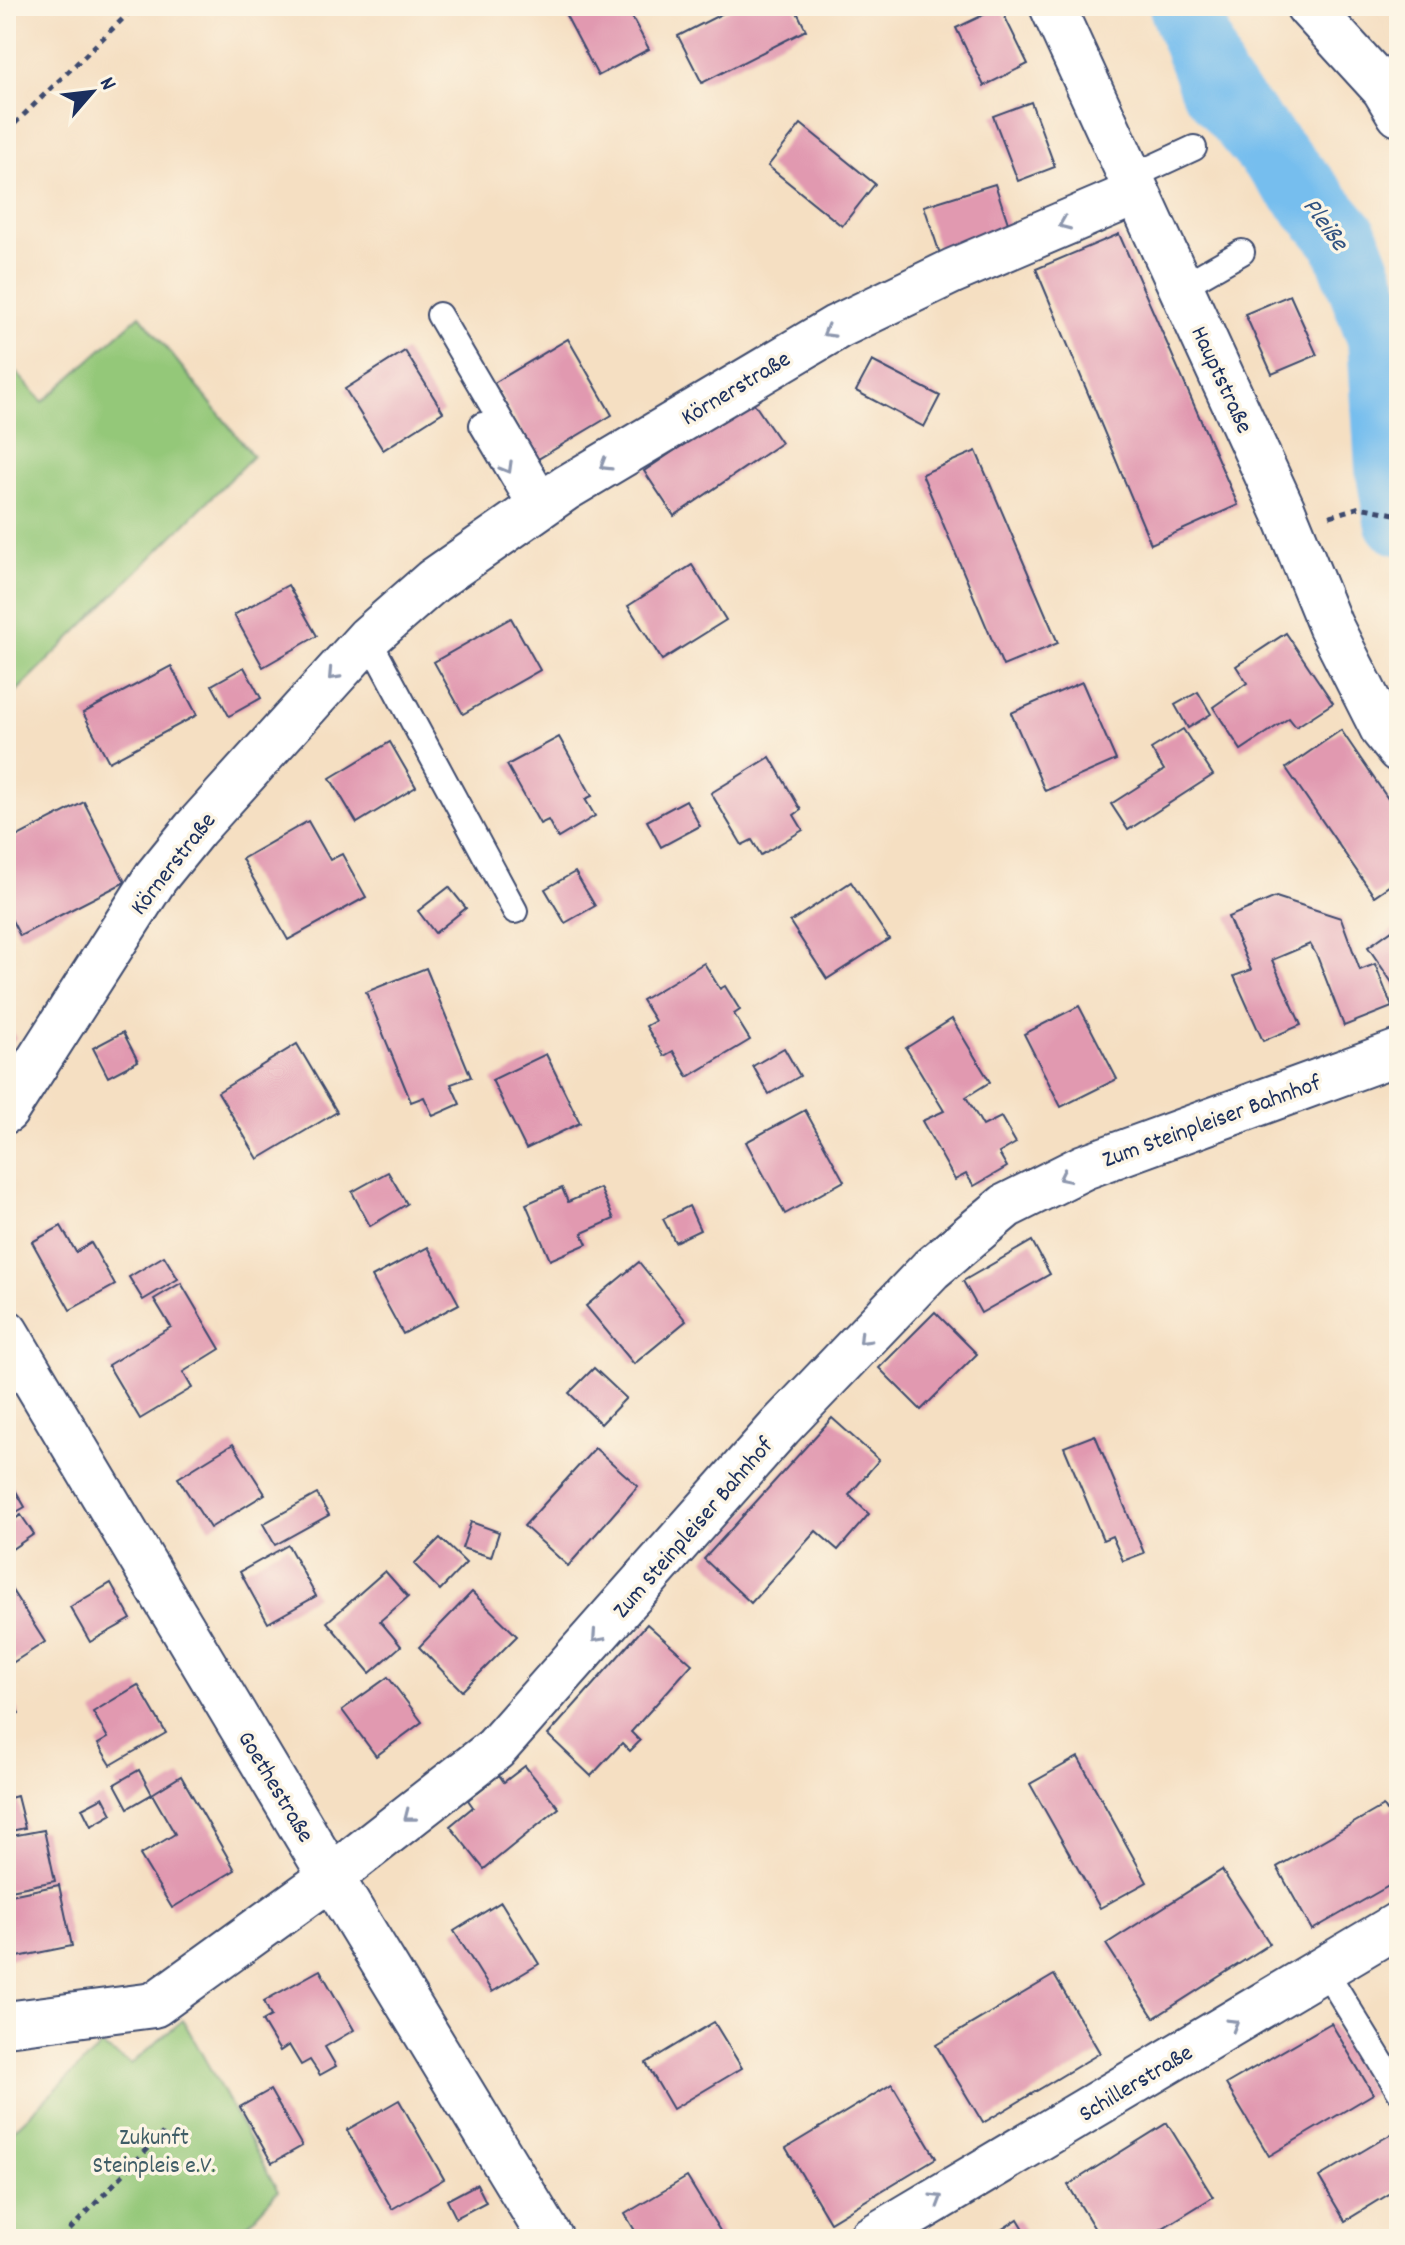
<svg xmlns="http://www.w3.org/2000/svg" width="1405" height="2245" font-family="Dekko,sans-serif">
  <style>
    .green { fill: #94c879; stroke: #587c6c; stroke-width: 2 }
    .lines { fill: none; stroke-linecap: round; stroke-linejoin: round }
    .river { stroke: #76beee; stroke-width: 70 }
    .building { fill: #e199b0 }
    .lane-casing { stroke: #3c496d; stroke-width: 28 }
    .street-casing { stroke: #3c496d; stroke-width: 48 }
    .secondary-casing { stroke: #3c496d; stroke-width: 48 }
    .path { stroke: #3c496d; stroke-width: 5; stroke-dasharray: 6 6; stroke-linecap: butt }
    .lane { stroke: #fff; stroke-width: 24 }
    .street { stroke: #fff; stroke-width: 44 }
    .secondary { stroke: #fff; stroke-width: 44 }
    .oneway { stroke: #8d97ae }
    .labels { text-anchor: middle; stroke-width: 7; stroke-linejoin: round; paint-order: stroke }
    .street-label { font-size: 24px; fill: #1b2f5e; stroke: #fcf5e5 }
    .park-label { font-size: 24px; fill: #3f5d66; stroke: #fcf5e5 }
    .water-label { font-size: 26px; font-style: italic; fill: #325382; stroke: #fcf5e5 }
  </style>
  <rect width="100%" height="100%" fill="#fcf5e5"/>
  <filter id="ink" filterUnits="userSpaceOnUse"><feTurbulence type="fractalNoise" baseFrequency=".0125" numOctaves="2"/><feDisplacementMap in="SourceGraphic" scale="16" xChannelSelector="R" yChannelSelector="G"/><feConvolveMatrix kernelMatrix="1 2 1 2 8 2 1 2 1" color-interpolation-filters="sRGB"/></filter>
  <filter id="wash" filterUnits="userSpaceOnUse"><feTurbulence type="fractalNoise" baseFrequency=".006" numOctaves="4" result="noise"/><feDisplacementMap in="SourceGraphic" scale="32" xChannelSelector="R" yChannelSelector="G"/><feGaussianBlur stdDeviation="1.8" result="paint"/><feColorMatrix in="noise" values="0 0 0 0 0 0 0 0 0 0 0 0 0 0 0 0 0 1.4 0 .05"/><feComposite in="paint" operator="in"/></filter>
  <g filter="url(#wash)">
    <rect width="100%" height="100%" fill="#f5dfc2"/>
    <g class="green">
      <polygon points="140,315 253,456 6,702 6,361 43,402"/>
      <polygon points="183,2020 278,2191 234,2239 6,2239 6,2137 101,2046 131,2064"/>
    </g>
    <g class="lines">
      <polyline class="river" points="1184,6 1213,84 1345,239 1382,338 1390,468 1399,520"/>
    </g>
    <g id="blocks">
      <g class="building">
        <polygon points="561,6 626,6 649,49 598,76"/>
        <polygon points="737,6 794,6 806,30 702,83 678,36"/>
        <polygon points="1000,7 1028,64 984,86 956,28"/>
        <polygon points="1031,102 1055,167 1018,181 993,116"/>
        <polygon points="801,124 875,184 842,226 768,166"/>
        <polygon points="995,184 1012,235 941,257 924,206"/>
        <polygon points="1119,234 1238,505 1151,544 1036,269"/>
        <polygon points="1290,295 1317,355 1272,374 1245,314"/>
        <polygon points="568,339 612,415 538,459 494,383"/>
        <polygon points="405,351 443,412 383,450 345,389"/>
        <polygon points="872,361 940,396 924,427 856,391"/>
        <polygon points="751,399 781,443 674,516 644,471"/>
        <polygon points="976,451 1058,643 1003,666 922,474"/>
        <polygon points="692,565 726,620 662,660 628,606"/>
        <polygon points="288,585 317,636 263,667 234,615"/>
        <polygon points="511,618 540,670 463,714 434,662"/>
        <polygon points="1286,633 1333,703 1296,727 1289,718 1241,750 1213,707 1247,683 1236,666"/>
        <polygon points="171,666 197,715 109,762 83,713"/>
        <polygon points="244,667 261,698 229,716 212,685"/>
        <polygon points="1082,682 1116,760 1045,791 1011,713"/>
        <polygon points="1198,692 1211,714 1188,728 1175,705"/>
        <polygon points="1183,729 1213,775 1128,830 1111,804 1164,770 1151,749"/>
        <polygon points="1341,730 1399,815 1399,879 1374,896 1286,768"/>
        <polygon points="559,737 592,796 585,799 595,816 558,838 548,820 540,824 507,765"/>
        <polygon points="390,742 416,787 357,823 330,778"/>
        <polygon points="770,757 801,810 794,815 803,830 761,855 752,840 742,845 711,793"/>
        <polygon points="686,800 700,826 661,847 647,821"/>
        <polygon points="84,802 125,882 20,936 6,909 6,842"/>
        <polygon points="308,821 330,860 342,854 366,897 288,940 242,859"/>
        <polygon points="575,872 595,906 565,923 545,889"/>
        <polygon points="851,882 889,939 827,979 790,922"/>
        <polygon points="449,887 466,908 435,933 418,911"/>
        <polygon points="1276,897 1341,918 1360,970 1375,964 1392,1007 1344,1026 1317,956 1310,944 1272,960 1301,1025 1263,1041 1234,976 1251,970 1228,917"/>
        <polygon points="1399,925 1399,993 1368,947"/>
        <polygon points="704,963 720,989 725,986 740,1010 734,1014 750,1040 688,1077 673,1051 664,1056 646,1026 655,1021 642,1000"/>
        <polygon points="426,968 471,1077 451,1084 460,1104 433,1116 424,1097 411,1102 366,992"/>
        <polygon points="1079,1006 1117,1079 1061,1107 1024,1034"/>
        <polygon points="952,1019 990,1082 966,1097 983,1126 1001,1117 1016,1143 999,1153 1007,1167 974,1186 966,1174 955,1180 922,1121 944,1111 906,1048"/>
        <polygon points="6,1020 16,1039 6,1044"/>
        <polygon points="123,1032 138,1061 108,1077 93,1048"/>
        <polygon points="297,1044 337,1112 258,1159 218,1092"/>
        <polygon points="784,1048 800,1076 769,1094 753,1066"/>
        <polygon points="546,1054 580,1123 526,1149 492,1080"/>
        <polygon points="805,1110 844,1181 785,1214 746,1142"/>
        <polygon points="388,1172 407,1204 370,1226 352,1192"/>
        <polygon points="562,1188 568,1202 600,1188 614,1219 582,1233 587,1244 550,1260 526,1204"/>
        <polygon points="689,1206 700,1230 675,1242 663,1219"/>
        <polygon points="61,1226 76,1252 91,1243 115,1285 70,1310 32,1242"/>
        <polygon points="1032,1241 1050,1274 981,1313 963,1281"/>
        <polygon points="428,1247 459,1304 403,1334 372,1277"/>
        <polygon points="164,1256 178,1279 143,1300 129,1277"/>
        <polygon points="639,1262 686,1321 634,1364 586,1306"/>
        <polygon points="181,1283 220,1349 183,1372 192,1388 140,1419 108,1365 171,1327 154,1299"/>
        <polygon points="935,1312 977,1354 921,1410 879,1368"/>
        <polygon points="594,1368 626,1398 601,1424 569,1393"/>
        <polygon points="832,1418 879,1460 849,1495 869,1514 838,1550 816,1531 751,1603 704,1559"/>
        <polygon points="1095,1435 1144,1553 1123,1561 1112,1536 1103,1540 1064,1447"/>
        <polygon points="233,1444 265,1494 210,1528 178,1478"/>
        <polygon points="595,1448 638,1486 568,1566 524,1526"/>
        <polygon points="6,1474 25,1507 6,1518"/>
        <polygon points="317,1494 329,1515 275,1545 263,1524"/>
        <polygon points="21,1515 34,1534 6,1553 6,1525"/>
        <polygon points="471,1522 499,1532 491,1557 462,1548"/>
        <polygon points="440,1538 466,1563 440,1590 414,1564"/>
        <polygon points="288,1545 316,1596 268,1623 240,1572"/>
        <polygon points="385,1571 408,1597 380,1621 401,1646 370,1673 327,1622"/>
        <polygon points="6,1581 45,1642 6,1667"/>
        <polygon points="111,1583 131,1619 90,1642 70,1607"/>
        <polygon points="472,1592 517,1636 462,1691 419,1647"/>
        <polygon points="647,1624 692,1664 631,1732 640,1741 630,1751 622,1743 591,1776 548,1735"/>
        <polygon points="388,1677 422,1722 376,1756 342,1710"/>
        <polygon points="138,1685 166,1733 111,1765 98,1744 108,1738 93,1712"/>
        <polygon points="9,1695 19,1713 6,1720 6,1697"/>
        <polygon points="1078,1757 1147,1882 1100,1908 1030,1784"/>
        <polygon points="525,1766 559,1808 484,1869 450,1826 473,1807 468,1800 499,1775 504,1782"/>
        <polygon points="139,1770 152,1794 128,1808 115,1784"/>
        <polygon points="181,1776 235,1870 172,1908 140,1855 175,1834 152,1794"/>
        <polygon points="17,1796 25,1828 6,1832 6,1799"/>
        <polygon points="103,1797 112,1814 91,1826 82,1808"/>
        <polygon points="1399,1804 1399,1880 1312,1930 1277,1867 1383,1806 1386,1811"/>
        <polygon points="44,1830 55,1881 6,1891 6,1837"/>
        <polygon points="1222,1870 1270,1944 1154,2018 1106,1944"/>
        <polygon points="59,1885 72,1946 8,1959 6,1896"/>
        <polygon points="501,1902 539,1964 492,1992 454,1931"/>
        <polygon points="320,1970 354,2030 325,2047 336,2066 320,2075 310,2060 301,2065 289,2045 280,2051 262,2021 271,2016 264,2001"/>
        <polygon points="1054,1975 1100,2053 983,2123 936,2045"/>
        <polygon points="714,2022 742,2068 673,2109 646,2063"/>
        <polygon points="1331,2023 1373,2094 1269,2156 1226,2084"/>
        <polygon points="892,2084 936,2158 830,2222 786,2148"/>
        <polygon points="270,2090 302,2146 272,2163 240,2107"/>
        <polygon points="399,2100 444,2179 392,2209 347,2130"/>
        <polygon points="1167,2123 1213,2197 1145,2239 1101,2239 1068,2185"/>
        <polygon points="1393,2133 1399,2143 1399,2188 1345,2221 1319,2177"/>
        <polygon points="687,2177 725,2239 640,2239 625,2214"/>
        <polygon points="477,2184 486,2202 456,2218 447,2200"/>
        <polygon points="1018,2219 1030,2239 987,2239"/>
      </g>
    </g>
  </g>
  <g filter="url(#ink)">
    <use href="#blocks" fill-opacity="0" stroke="#3c496d" stroke-width="2"/>
    <g class="lines">
      <defs>
        <g id="lane">
          <polyline points="1129,178 1194,148"/>
          <polyline points="1181,287 1242,252"/>
          <polyline points="439,315 548,501"/>
          <polyline points="482,425 533,511"/>
          <polyline points="368,638 515,911"/>
          <polyline points="1325,1970 1399,2091"/>
        </g>
        <g id="street">
          <polyline points="1308,6 1384,89 1399,114"/>
          <polyline points="6,1111 156,877 195,829 368,638 433,581 566,488 837,327 953,271 1136,193"/>
          <polyline points="6,1332 331,1877"/>
        </g>
        <g id="secondary">
          <polyline points="1052,6 1283,510 1330,625 1383,730 1399,750"/>
          <polyline points="331,1877 551,2239"/>
          <polyline points="6,2024 154,2005 331,1877 495,1749 780,1427 931,1269 1006,1206 1084,1167 1399,1052"/>
          <polyline points="870,2239 1399,1924"/>
        </g>
      </defs>
      <use href="#lane" class="lane-casing"/>
      <use href="#street" class="street-casing"/>
      <use href="#secondary" class="secondary-casing"/>
      <g class="path">
        <polyline points="6,132 136,6"/>
        <polyline points="1330,516 1360,507 1399,515"/>
        <polyline points="61,2239 163,2133"/>
      </g>
      <use href="#lane" class="lane"/>
      <use href="#street" class="street"/>
      <use href="#secondary" class="secondary"/>
    </g>
    <defs><path id="oneway-chevron" d="M-2-3.5L2.5 0L-2 3.5" fill="none" stroke-width="1.6" stroke-linecap="round" stroke-linejoin="round" transform="scale(2)"/></defs>
    <g class="oneway">
      <use href="#oneway-chevron" transform="translate(1064 224) rotate(157)"/>
      <use href="#oneway-chevron" transform="translate(828 332) rotate(150)"/>
      <use href="#oneway-chevron" transform="translate(605 465) rotate(149)"/>
      <use href="#oneway-chevron" transform="translate(507 468) rotate(60)"/>
      <use href="#oneway-chevron" transform="translate(333 675) rotate(133)"/>
      <use href="#oneway-chevron" transform="translate(1064 1177) rotate(154)"/>
      <use href="#oneway-chevron" transform="translate(864 1339) rotate(134)"/>
      <use href="#oneway-chevron" transform="translate(597 1637) rotate(132)"/>
      <use href="#oneway-chevron" transform="translate(409 1816) rotate(142)"/>
      <use href="#oneway-chevron" transform="translate(1233 2024) rotate(-31)"/>
      <use href="#oneway-chevron" transform="translate(937 2199) rotate(-31)"/>
    </g>
  </g>
  <g class="labels">
    <g class="street-label">
      <text transform="translate(1223 379) rotate(65)" y="8">Hauptstraße</text>
      <text transform="translate(735 387) rotate(-31)" y="8">Körnerstraße</text>
      <text transform="translate(172 863) rotate(-52)" y="8">Körnerstraße</text>
      <text transform="translate(1211 1120) rotate(-20)" y="8">Zum Steinpleiser Bahnhof</text>
      <text transform="translate(692 1527) rotate(-49)" y="8">Zum Steinpleiser Bahnhof</text>
      <text transform="translate(277 1786) rotate(59)" y="8">Goethestraße</text>
      <text transform="translate(1135 2082) rotate(-31)" y="8">Schillerstraße</text>
    </g>
    <g class="park-label">
      <text x="154" y="2144">Zukunft<tspan x="154" dy="28">Steinpleis e.V.</tspan></text>
    </g>
    <g class="water-label">
      <text transform="translate(1327 223) rotate(54)" y="9">Pleiße</text>
    </g>
  </g>
  <rect width="1405" height="2245" fill="none" stroke="#fcf5e5" stroke-width="32"/>
  <g transform="translate(92 92) rotate(62)" stroke="#fcf5e5" stroke-width="6" paint-order="stroke">
  <path d="M0-6L14 30L0 20L-14 30Z" fill="#1b2f5e"/>
  <text y="-12" font-size="22" font-weight="bold" text-anchor="middle" fill="#1b2f5e">N</text>
  </g>
</svg>
